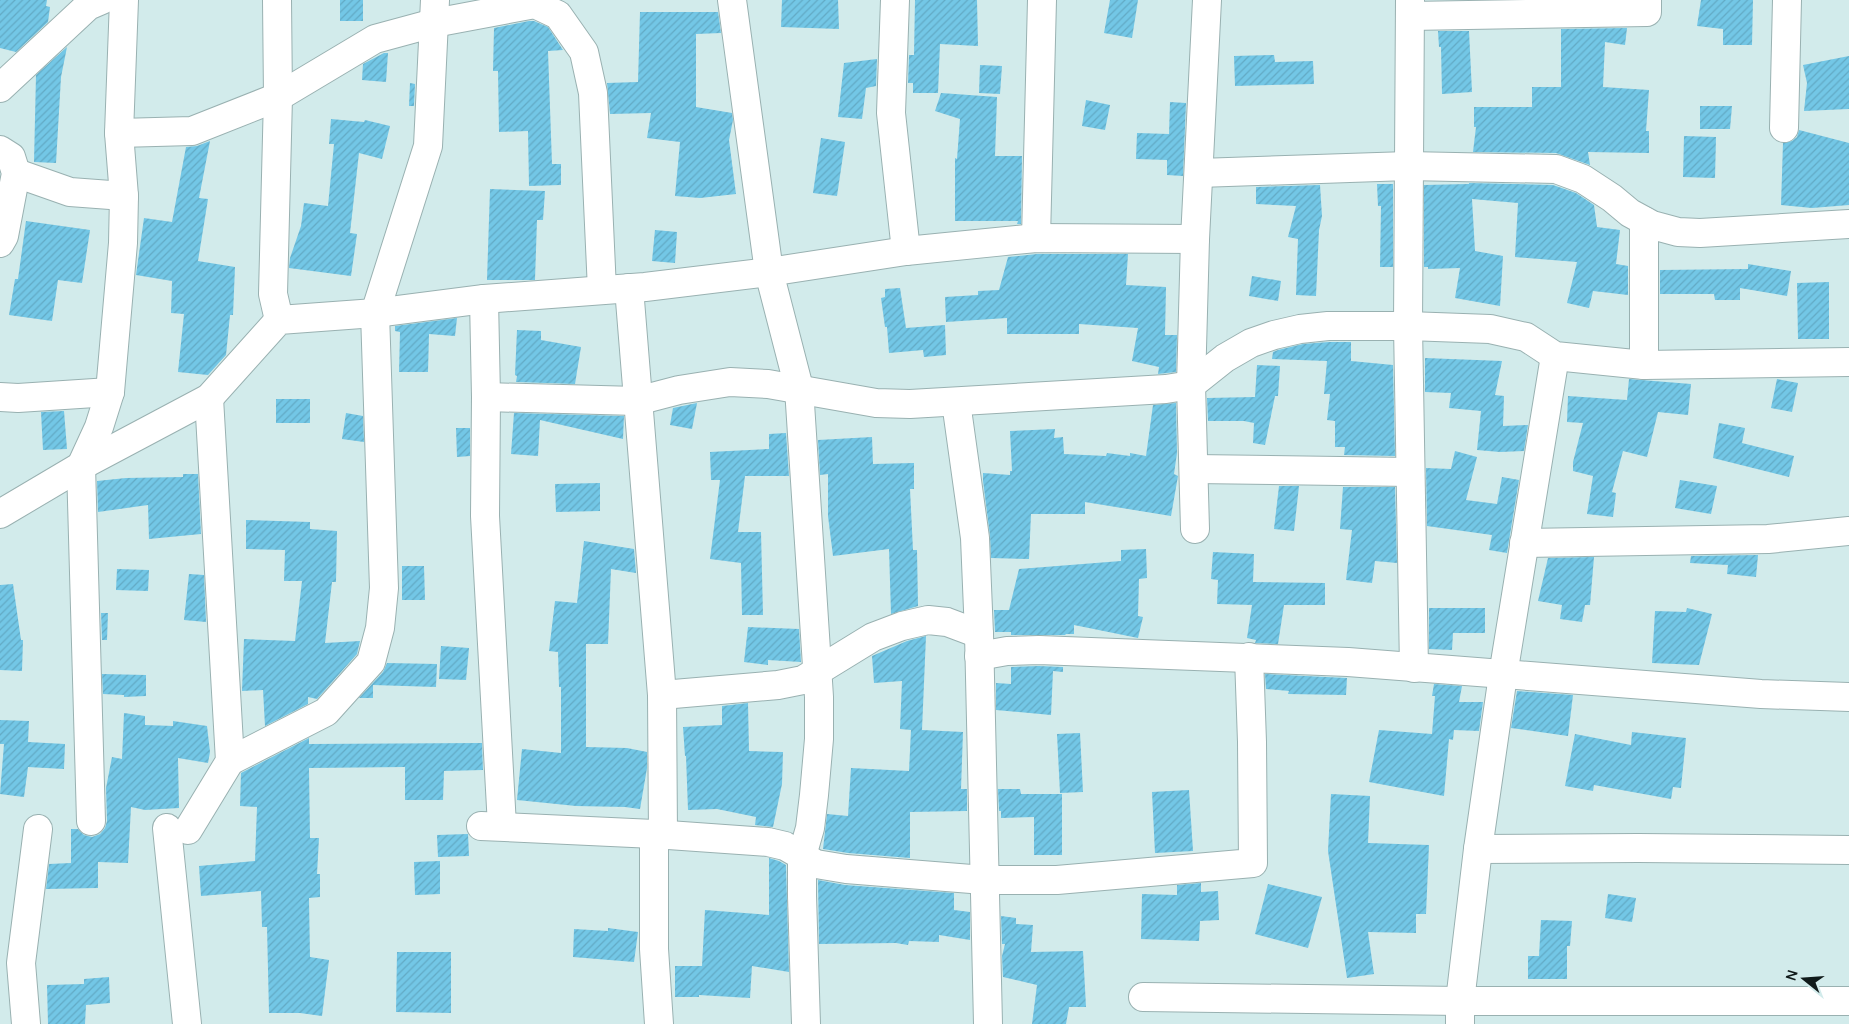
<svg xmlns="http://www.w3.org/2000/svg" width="1849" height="1024" font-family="Manrope,sans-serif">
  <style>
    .building { fill: url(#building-hatch) }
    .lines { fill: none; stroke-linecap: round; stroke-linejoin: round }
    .minor-casing { stroke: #99b1b1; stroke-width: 30 }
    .minor { stroke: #fff; stroke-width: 28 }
  </style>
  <defs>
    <pattern id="building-hatch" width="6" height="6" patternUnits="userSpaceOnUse" patternTransform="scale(1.25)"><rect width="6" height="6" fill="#73c7e6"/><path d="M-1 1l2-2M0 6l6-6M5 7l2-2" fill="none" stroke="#62aac5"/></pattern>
  </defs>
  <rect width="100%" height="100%" fill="#d2ebeb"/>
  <g class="building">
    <polygon points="0,0 47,0 46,6 50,7 48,22 16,52 0,48"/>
    <rect x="340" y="0" width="23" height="21"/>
    <polygon points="782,0 838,0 839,29 781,27"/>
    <polygon points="915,0 977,0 978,46 940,44 938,93 913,93 913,83 908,83 909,55 914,55"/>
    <polygon points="1110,0 1138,0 1132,38 1104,33"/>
    <polygon points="1701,0 1753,0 1752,45 1723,45 1723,29 1697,26"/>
    <polygon points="640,12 718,12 721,33 696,34 696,107 732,113 733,120 729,140 736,194 700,198 675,196 680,142 647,138 651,113 610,114 607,83 638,82"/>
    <polygon points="529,21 534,21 548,27 563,50 548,51 552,164 561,164 561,185 529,186 528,131 499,132 498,71 493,71 494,28"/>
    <polygon points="1627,28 1625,45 1605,42 1603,87 1649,90 1646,131 1649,131 1649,153 1588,152 1590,165 1556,153 1473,152 1476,127 1474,127 1474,107 1532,107 1532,87 1561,87 1561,29"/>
    <polygon points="1438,31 1469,31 1472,92 1442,94 1441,47 1439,47"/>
    <polygon points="67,47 61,77 56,163 34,162 36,75"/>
    <polygon points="384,53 388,53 386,82 362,80 363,64"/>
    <polygon points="1274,55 1275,62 1313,61 1314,84 1235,86 1234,56"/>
    <polygon points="1849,56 1849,109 1804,111 1807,83 1803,65"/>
    <polygon points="877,59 876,86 866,88 862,119 838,117 844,63"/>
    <polygon points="980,65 1002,66 1000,94 979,93"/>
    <polygon points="410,83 415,84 414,106 409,106"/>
    <polygon points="941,93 997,97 995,156 1022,156 1021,224 1017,224 1018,221 955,221 955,158 957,159 960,119 935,111"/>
    <polygon points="1086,100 1110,105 1105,130 1082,126"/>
    <polygon points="1170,102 1186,103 1183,176 1167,175 1167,160 1136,159 1137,133 1169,134"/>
    <polygon points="1700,106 1732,106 1730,129 1700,129"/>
    <polygon points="331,119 364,122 365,120 390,126 382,159 359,153 350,233 357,234 351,276 289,268 290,258 301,226 304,203 328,206 334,144 329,144"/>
    <polygon points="1799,130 1849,143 1849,205 1812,208 1781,205 1783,143 1792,141 1797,137"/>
    <polygon points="1684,136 1716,137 1715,178 1683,177"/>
    <polygon points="821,138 845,142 837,196 813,193"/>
    <polygon points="210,141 199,198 208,199 198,261 235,267 233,315 230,315 226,355 208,375 178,372 184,314 171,313 172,281 136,275 144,218 172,222 186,147 197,146"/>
    <polygon points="1469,183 1553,185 1576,193 1594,205 1597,227 1620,230 1616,264 1628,266 1628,295 1593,291 1589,308 1567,303 1577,262 1515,257 1518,203 1472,199 1475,251 1503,256 1500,306 1455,298 1460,268 1428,269 1428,267 1424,267 1424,185 1469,184"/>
    <polygon points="1377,184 1393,184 1393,267 1380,267 1381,206 1378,206"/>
    <polygon points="1320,185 1322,216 1319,230 1316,296 1296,295 1298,239 1288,237 1296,206 1256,204 1256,187"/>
    <polygon points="490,189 545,191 543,220 537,220 535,280 487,280"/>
    <polygon points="26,221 90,230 82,283 58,280 52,321 9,315 15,279 18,279"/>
    <polygon points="655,230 677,232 675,263 652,261"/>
    <polygon points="1037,254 1128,254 1126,285 1166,287 1165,335 1177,335 1176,372 1158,374 1159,367 1132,361 1138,328 1079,324 1079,334 1007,334 1007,318 946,322 945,297 978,295 978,291 999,290 1008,257"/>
    <polygon points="1748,264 1791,271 1787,296 1740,288 1740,300 1715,300 1714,294 1660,294 1660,270 1748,269"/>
    <polygon points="1252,276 1281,281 1278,301 1249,296"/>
    <polygon points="1829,282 1829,339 1798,339 1797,283"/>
    <polygon points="900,288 906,328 945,325 946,355 924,357 923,350 889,353 887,327 885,327 881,298 885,297 885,289"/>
    <polygon points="457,318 455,336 429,334 428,372 399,372 400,332 395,331 395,326"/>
    <polygon points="517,330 541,331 541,340 581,347 575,384 516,382 517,376 515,375"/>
    <polygon points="1329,342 1351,342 1351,361 1393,365 1395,456 1344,455 1345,447 1335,447 1335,421 1327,420 1330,394 1324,394 1327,361 1272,359 1273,352 1278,350 1303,344"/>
    <polygon points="1425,358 1502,361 1495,395 1504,396 1503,426 1528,425 1524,451 1500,452 1477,450 1481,411 1449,408 1451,393 1425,392"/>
    <polygon points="1257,365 1280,366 1278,396 1275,396 1265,445 1253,443 1254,423 1244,421 1208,421 1207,398 1255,397"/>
    <polygon points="1629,379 1691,384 1688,415 1658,412 1647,457 1623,451 1612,492 1616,493 1613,517 1587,514 1593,476 1573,471 1573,462 1583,423 1567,422 1568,396 1627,400"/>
    <polygon points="1777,379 1798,383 1792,412 1771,408"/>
    <rect x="276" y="399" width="34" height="24"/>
    <polygon points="697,403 692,429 670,425 673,408"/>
    <polygon points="1176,403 1177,453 1174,474 1178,476 1171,516 1085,502 1085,514 1031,514 1029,559 991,558 990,536 983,481 983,473 1010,475 1010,471 1012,471 1010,431 1055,429 1054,438 1063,437 1064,454 1106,456 1107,453 1130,456 1130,453 1146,456 1153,405"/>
    <polygon points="64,411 67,449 43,450 41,412"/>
    <polygon points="346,413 363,416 364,442 342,439"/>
    <polygon points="514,413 624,416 623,439 540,420 538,456 511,454"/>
    <polygon points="1719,423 1745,428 1742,443 1794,456 1789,477 1713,458"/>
    <polygon points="456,428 470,428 470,456 457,457"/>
    <polygon points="786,433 789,476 745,476 738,532 761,532 763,615 742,615 741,563 710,559 720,480 711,480 710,452 769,449 769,434"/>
    <polygon points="872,437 873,464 914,463 914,489 910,489 913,550 917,550 918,606 891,614 889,549 833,556 828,516 828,474 820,475 818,440"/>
    <polygon points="1455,451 1477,457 1466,500 1497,504 1502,477 1519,480 1507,553 1489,550 1492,535 1427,526 1426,468 1451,469"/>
    <polygon points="183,474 198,474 201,534 149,539 148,505 98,512 97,481 126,478 183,477"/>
    <polygon points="1680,480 1717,486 1711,514 1675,508"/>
    <polygon points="600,483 600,511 556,512 555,484"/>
    <polygon points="1279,486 1299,486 1294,531 1274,529"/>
    <polygon points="1343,487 1395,487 1397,563 1375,561 1372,583 1346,580 1352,530 1340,529"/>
    <polygon points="246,520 310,522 310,529 337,531 336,582 332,582 325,643 360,641 357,654 317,699 308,697 308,704 265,726 263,690 242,691 244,639 295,641 302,581 284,581 285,550 246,549"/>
    <polygon points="584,541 634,549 636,573 611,569 608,644 586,644 586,747 627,748 647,752 647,768 640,809 625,807 576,806 517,800 522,749 561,753 561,687 559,687 558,652 549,651 555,601 577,603"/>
    <polygon points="1146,549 1147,578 1139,579 1138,616 1143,617 1138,638 1074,625 1074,634 1066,634 1065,635 1011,635 1011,632 995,632 994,610 1009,610 1019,569 1121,561 1121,550"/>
    <polygon points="1213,552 1254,554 1253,582 1325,583 1325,605 1284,605 1278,644 1255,643 1256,640 1247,638 1252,605 1217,604 1218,580 1211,579"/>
    <polygon points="1758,555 1756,577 1727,574 1728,565 1690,563 1691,556"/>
    <polygon points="1594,557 1590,605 1585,605 1582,622 1560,619 1562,605 1538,601 1548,558"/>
    <polygon points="402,566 424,566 425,600 402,600"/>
    <polygon points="117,569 149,570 148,591 116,590"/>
    <polygon points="189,574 204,575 206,622 184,620"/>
    <polygon points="13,584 21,640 23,640 22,671 0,670 0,585"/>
    <polygon points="1429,608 1485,608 1485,633 1453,633 1452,650 1429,649"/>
    <polygon points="1687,608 1712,614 1699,665 1652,663 1655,611 1686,612"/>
    <polygon points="101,613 108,613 107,640 102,640"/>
    <polygon points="748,627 799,629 801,662 768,660 768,665 744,662"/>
    <polygon points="926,636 922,730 963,732 961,789 967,789 967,811 910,812 910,858 848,853 823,849 827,814 848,816 851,768 909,771 911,730 900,729 902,681 874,683 872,656 907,641"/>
    <polygon points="441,646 469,648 466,680 439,679"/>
    <polygon points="387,663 437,664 436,687 373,685 373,698 359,698 383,672"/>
    <polygon points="1039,666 1063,667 1063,672 1053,671 1051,715 996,710 996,683 1011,684 1011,667"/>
    <polygon points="102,674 146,675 146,696 124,697 124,695 103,694"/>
    <polygon points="1265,674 1347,678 1346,695 1288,694 1289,691 1266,689"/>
    <polygon points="1434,684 1462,686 1459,702 1483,702 1479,731 1454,730 1453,740 1449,739 1444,796 1369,782 1379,730 1432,734 1435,696 1432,696"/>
    <polygon points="1517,691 1573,695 1568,736 1511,728"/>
    <polygon points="748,703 749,751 783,752 782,784 773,827 755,825 756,817 717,809 688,810 686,756 685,756 683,727 722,725 722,706"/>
    <polygon points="124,713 145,716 145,725 173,726 173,721 207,726 210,752 208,763 178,758 179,808 145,810 131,807 128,863 98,862 98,888 46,889 49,864 71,863 71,829 78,829 84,835 92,837 100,834 105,828 107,821 106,788 112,757 122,759"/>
    <polygon points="0,720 29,721 28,742 65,744 64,769 28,767 24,797 0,794 4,744 0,744"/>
    <polygon points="1632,732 1686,738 1681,788 1673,787 1671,799 1594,785 1593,791 1565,786 1575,734 1631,745"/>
    <polygon points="1080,733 1083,792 1060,793 1057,734"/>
    <polygon points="309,738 309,744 482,743 483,770 444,771 443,800 405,800 405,767 309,768 310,838 319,838 317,874 320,874 320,897 309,898 310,957 329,960 322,1016 300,1013 269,1013 267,927 262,927 261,891 201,896 199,866 255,861 257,807 240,806 241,773"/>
    <polygon points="998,789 1020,789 1021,794 1062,794 1062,855 1034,855 1034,817 1001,818 1001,811 999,811"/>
    <polygon points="1189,790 1193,851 1155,853 1152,792"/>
    <polygon points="1331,794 1370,796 1368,843 1429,845 1426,914 1416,914 1416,933 1368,932 1374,974 1347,978 1328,851"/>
    <polygon points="468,834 469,856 438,857 437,835"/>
    <polygon points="769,858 779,861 786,865 789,972 752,966 750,998 699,995 699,997 675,997 675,966 702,966 705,910 769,915"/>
    <polygon points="440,861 440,894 415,895 414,862"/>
    <polygon points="818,880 845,885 954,893 954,910 970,912 970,940 939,935 939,942 909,941 908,945 896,943 819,944"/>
    <polygon points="1201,883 1201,892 1218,891 1219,920 1200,921 1199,941 1141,939 1142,894 1177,895 1177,885"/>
    <polygon points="1268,884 1322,897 1308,948 1255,934"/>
    <polygon points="1608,894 1636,898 1632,922 1605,918"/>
    <polygon points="1001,916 1016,918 1016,924 1033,925 1031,952 1083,951 1086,1007 1069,1007 1066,1024 1032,1024 1037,985 1003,977 1002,956 1005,944 1002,944"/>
    <polygon points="1541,920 1572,921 1570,946 1567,946 1567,979 1528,979 1528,956 1539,956"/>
    <polygon points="608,928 638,932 634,962 573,957 574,929 608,931"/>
    <polygon points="397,952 451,952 451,1013 396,1012"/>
    <polygon points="109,977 110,1003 86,1005 85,1024 48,1024 47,985 84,984 84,979"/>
  </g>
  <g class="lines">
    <defs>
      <g id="minor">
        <polyline points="277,0 278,97 273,294 279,320"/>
        <polyline points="732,0 769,272 799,388 819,697 819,739 814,795 810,828 802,856 802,896 806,1024"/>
        <polyline points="895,0 891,113 906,251"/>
        <polyline points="1410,0 1408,326 1414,668"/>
        <polyline points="1410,16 1647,12 1647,0"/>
        <polyline points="0,88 88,6 102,0"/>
        <polyline points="1784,128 1787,0"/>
        <polyline points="119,133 192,131 278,97 375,39 434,23 535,4 558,15 584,52 593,93 602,290"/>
        <polyline points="0,150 11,157 16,173 4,236 0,243"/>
        <polyline points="16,173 70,192 124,196"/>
        <polyline points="1199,173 1408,166 1556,169 1583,179 1612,198 1630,213 1652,225 1678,232 1700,233 1849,224"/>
        <polyline points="1644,221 1644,365"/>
        <polyline points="1036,238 1042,0"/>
        <polyline points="629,288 662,695 663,835"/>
        <polyline points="484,299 486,397 485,516 502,826"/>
        <polyline points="0,397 18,398 110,392"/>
        <polyline points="486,397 637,401 679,390 730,382 768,384 876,403 910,404 1166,389 1191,385 1225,358 1251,343 1274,335 1300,329 1328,326 1408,326 1490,329 1526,337 1555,356 1644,365 1849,362"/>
        <polyline points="956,402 975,538 979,634 988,1024"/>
        <polyline points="1194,469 1410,472"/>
        <polyline points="0,514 81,466 209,398 279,320 375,313 484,299 645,287 769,272 906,251 1036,238 1195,239"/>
        <polyline points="1195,529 1191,385 1195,239 1207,0"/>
        <polyline points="1524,543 1768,539 1849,531"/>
        <polyline points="979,656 1007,651 1039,650 1348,662 1761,694 1849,697"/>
        <polyline points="662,695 778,685 803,680 873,637 902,626 928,620 947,622 979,634"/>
        <polyline points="230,761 326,712 371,662 380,628 384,588 375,313 428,146 435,0"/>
        <polyline points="91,821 81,466 99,427 110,392 123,243 124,196 119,133 124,0"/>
        <polyline points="481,826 654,834 768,842 785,846 816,864 846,869 984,880 1057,880 1253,863 1252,742 1249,657"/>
        <polyline points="167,828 187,1024"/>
        <polyline points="188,830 230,761 209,398"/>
        <polyline points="654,834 654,949 659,1024"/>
        <polyline points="1478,849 1638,848 1849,850"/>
        <polyline points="1143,997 1460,1001 1849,1001"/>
        <polyline points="26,1024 21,963 38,829"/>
        <polyline points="1460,1024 1460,1001 1478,849 1503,675 1555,356"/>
      </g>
    </defs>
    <use href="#minor" class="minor-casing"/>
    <use href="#minor" class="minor"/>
  </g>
  <g transform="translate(1804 979) rotate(287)" stroke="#d2ebeb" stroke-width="4" paint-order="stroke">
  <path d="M0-4L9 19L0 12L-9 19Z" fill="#101a1a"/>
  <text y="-8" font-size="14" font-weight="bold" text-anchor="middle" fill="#101a1a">N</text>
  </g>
</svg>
